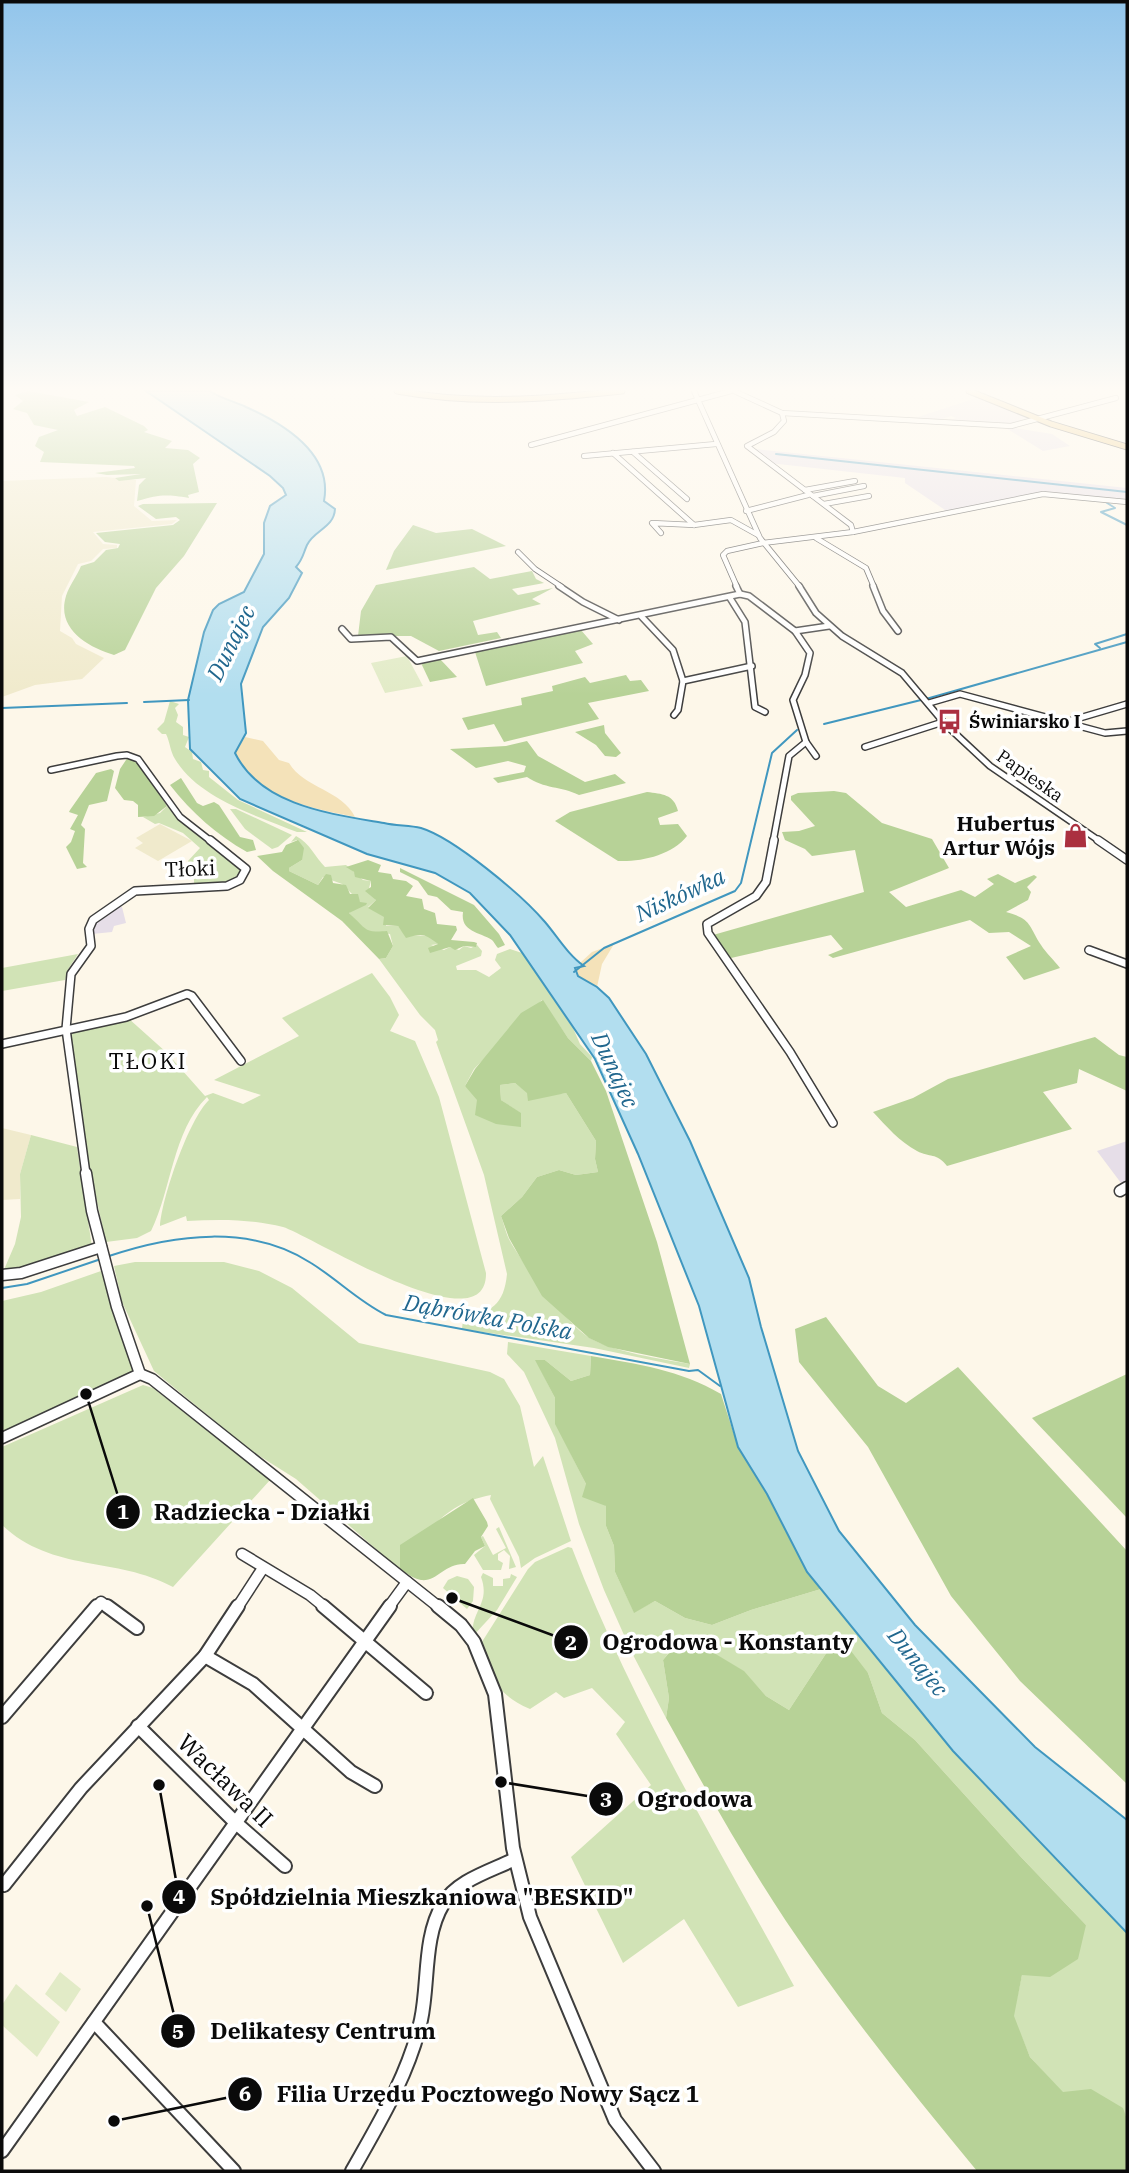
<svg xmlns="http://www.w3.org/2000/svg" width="1129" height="2173" font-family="'IBM Plex Serif',serif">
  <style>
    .industrial { fill: #e6dee8 }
    .farmland { fill: #f0eacc }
    .green { fill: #d1e3b6 }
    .forest { fill: #b7d297 }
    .sand { fill: #f4e2b9 }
    .pitch { fill: #e2ebc7 }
    .water { fill: #b2deef; stroke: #4097bf; stroke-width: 2 }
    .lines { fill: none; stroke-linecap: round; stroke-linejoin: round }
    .stream { stroke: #4097bf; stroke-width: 2 }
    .minor-far4-casing { stroke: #3d3d3d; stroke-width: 6 }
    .minor-far3-casing { stroke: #3d3d3d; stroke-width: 8 }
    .minor-far2-casing { stroke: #3d3d3d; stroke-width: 10 }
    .minor-far1-casing { stroke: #3d3d3d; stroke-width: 13 }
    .minor-casing { stroke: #3d3d3d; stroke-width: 16 }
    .major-casing { stroke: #1b1b1b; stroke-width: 7 }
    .minor-far4 { stroke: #fff; stroke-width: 4.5 }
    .minor-far3 { stroke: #fff; stroke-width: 5 }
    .minor-far2 { stroke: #fff; stroke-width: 7 }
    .minor-far1 { stroke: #fff; stroke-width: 10 }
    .minor { stroke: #fff; stroke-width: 12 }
    .major { stroke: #ebc16a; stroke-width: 5 }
    .labels { text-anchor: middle; stroke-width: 7; stroke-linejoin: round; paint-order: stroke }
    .far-poi-label { font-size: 18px; font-weight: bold; fill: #0a0a0a; stroke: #fff; text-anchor: start }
    .far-street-label { font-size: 18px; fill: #0a0a0a; stroke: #fff }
    .poi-label { font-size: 21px; font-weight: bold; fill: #0a0a0a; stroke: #fff; text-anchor: end }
    .street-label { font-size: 21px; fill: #0a0a0a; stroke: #fff }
    .water-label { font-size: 23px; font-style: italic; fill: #21678e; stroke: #fff }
    .neighbourhood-label { font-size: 23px; letter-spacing: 2px; fill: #0a0a0a; stroke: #fff }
    .near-street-label { font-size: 24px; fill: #0a0a0a; stroke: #fff }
    .leader { fill: none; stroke: #0a0a0a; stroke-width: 2.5 }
    .callout-dot { fill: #0a0a0a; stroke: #fff; stroke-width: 2.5 }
    .mark-label { font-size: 21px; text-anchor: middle; font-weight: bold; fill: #fff }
    .callout-label { font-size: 23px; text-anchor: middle; font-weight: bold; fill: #0a0a0a; stroke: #fff; stroke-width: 7; stroke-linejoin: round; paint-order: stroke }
  </style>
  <rect width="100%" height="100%" fill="#fdf7e9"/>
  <g class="industrial">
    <polygon points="979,397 1034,419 1002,426 1052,434 1070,446 1043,451 1001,425 949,421 956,418 951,416 939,420 912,419"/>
    <polygon points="755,449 1127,488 1127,501 1046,493 943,512 945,510 905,483 905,478 769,463 752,450"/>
    <polygon points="117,905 122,907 126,923 114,926 112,932 92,934 97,918"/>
    <polygon points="1127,1141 1127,1181 1121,1183 1097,1151"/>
  </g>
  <g class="farmland">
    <polygon points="106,477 136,480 134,506 152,521 177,520 172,524 93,532 103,544 117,545 117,548 103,549 91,561 78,564 62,596 60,631 72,638 76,644 104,658 82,679 35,685 2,697 2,481"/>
    <polygon points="160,824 192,841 158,861 135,848 143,843 136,838"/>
    <polygon points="2,1128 31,1135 20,1174 20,1199 2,1200"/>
  </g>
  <g class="green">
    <path d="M170,701L179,704L175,708L178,715L176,722L183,727V735L189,737L185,747L192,752L193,759L201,762L203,770L209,771V777L238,800L307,832H297C257,816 198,798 175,759C170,751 170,742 166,734H162L157,729L164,722Z"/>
    <path d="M167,806L243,870C236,886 209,887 194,883V873L188,861L200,848L183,833L159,823L155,824L143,817L160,813Z"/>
    <polygon points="230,809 236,809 292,835 278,847 272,849 245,829"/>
    <path d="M296,836C310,843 315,857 325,867L346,865L363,880L371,881L369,888L376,900L368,907L385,917L386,926H398L405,935L431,936L438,944L431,945L444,950L450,947L459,950L464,946L471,948L477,945L482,951L481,956L456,966L457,970H476L489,977L501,968L495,960L497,954L510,949L522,953L573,1028L580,1044L592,1057L591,1061L568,1038L542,1000L474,1069L465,1086L520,1113L501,1100L500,1085L515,1083C531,1097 546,1096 566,1093L596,1141L595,1159L598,1172L576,1175L559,1170L537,1177L522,1197L501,1216C504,1224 506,1234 510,1241C523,1264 568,1326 590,1338C614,1352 661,1359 690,1364L689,1368L594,1348L462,1329L463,1319C491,1312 504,1305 507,1274L484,1175L436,1042L438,1040L435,1030L420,1015L379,959L386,958L393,946L390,934L366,931L349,913L360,902L342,884L323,877L318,885L289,871V868L302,860L297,840L291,842Z"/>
    <polygon points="78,954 69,968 65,980 2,991 2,968"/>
    <path d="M372,973L390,997L399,1015L390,1031L415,1041L439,1097L486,1273C487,1348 310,1235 283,1227C251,1219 220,1219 187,1221L186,1216L160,1226C162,1197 189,1119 209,1100L207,1097C172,1132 172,1189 151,1231L137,1238L106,1242L84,1143L70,1031L128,1018L166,1052L205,1096L213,1093L243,1104L261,1095L214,1080L299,1036L282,1018Z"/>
    <polygon points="31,1135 77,1147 92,1247 46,1263 3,1272 15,1244 21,1217 20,1174"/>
    <path d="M135,1262H224L259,1271L292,1288L359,1343L490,1372L504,1379L520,1406L534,1467L543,1456L571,1541L535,1558L521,1568L519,1557L490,1499L491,1495C442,1504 427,1533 400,1570L296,1479L250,1450L154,1371L122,1302L114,1266Z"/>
    <polygon points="101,1271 134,1370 131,1375 2,1435 2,1301 41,1292"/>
    <polygon points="508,1342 591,1356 590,1375 571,1381 545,1360 536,1360 555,1398 556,1424 586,1484 606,1506 606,1526 614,1546 615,1572 634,1612 655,1601 685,1618 712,1625 751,1610 821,1589 953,1751 1127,1933 1127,2119 1122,2108 1063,2093 1030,2057 1013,2016 1022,1975 1086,1925 1020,1856 915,1740 882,1713 868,1673 829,1649 789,1710 766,1696 743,1671 683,1635 663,1660 669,1698 666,1718 632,1653 604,1590 579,1524 555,1438 524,1372 507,1354"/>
    <path d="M143,1385L153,1388L270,1480L173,1587C116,1556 53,1573 2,1525V1447Z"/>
    <polygon points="499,1527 516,1567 509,1569 510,1556 504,1550 498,1554 498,1560 503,1563 501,1570 483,1570 474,1555 485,1546 481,1537 483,1536 493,1555 506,1548 496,1529"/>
    <path d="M568,1547L572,1548C631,1702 715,1842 794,1986L738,2007L684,1919L623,1963L571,1857L651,1785L616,1734L625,1722L592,1688L564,1698L556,1692L530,1709C494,1693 495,1679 480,1645L528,1569L535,1562Z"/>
    <path d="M483,1573L493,1578V1586H503V1579L510,1578L511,1574L517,1577L497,1610L473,1636C470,1611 491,1604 481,1577Z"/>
    <polygon points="457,1576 468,1579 474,1587 473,1601 467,1609 443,1588 448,1580"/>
  </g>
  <g class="forest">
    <path d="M28,391L89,402L74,410L77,416L105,407L144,426L148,430L144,432L172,441L165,448L188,450L200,458L193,464L199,492L188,495L189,498C163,494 160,495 137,501L139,485L146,478L119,481L115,478L141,474L107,475L95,473L135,468L134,466L40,462L44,452L35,446L39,437L58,430L34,425L27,413L13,409L23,401L15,395Z"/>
    <path d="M217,503L184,556L156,588L125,650L114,655C88,647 56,629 66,596C69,586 77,576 81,566L94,562L106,550L118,548L120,544L105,542L96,533L173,525L180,520L176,517L156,519L138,506L143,504Z"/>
    <polygon points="413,525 436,533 472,529 506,546 386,570 394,551"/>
    <polygon points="474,567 490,579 532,571 536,579 544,583 512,589 518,595 553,588 532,599 541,604 473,621 478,635 497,632 501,638 439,651 411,636 358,636 361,611 376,585"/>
    <polygon points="581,630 593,644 575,651 583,663 486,686 475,652"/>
    <polygon points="440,659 457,677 430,682 421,663"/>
    <polygon points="626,675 630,681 641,680 649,691 588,703 599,719 504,742 494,724 468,730 462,718 522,705 521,698 553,691 552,686 585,677 590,683"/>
    <polygon points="604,725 605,733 621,753 616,757 605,756 596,745 575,732"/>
    <path d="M527,741L538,756L585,782L615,774L626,783L579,795C561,786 544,789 527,777L498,783L493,778L524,772L526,766L508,761L476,768L450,749L506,746Z"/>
    <polygon points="128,757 138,763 167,806 154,816 138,817 138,805 133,801 124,800 115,788 120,769"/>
    <polygon points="111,769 114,771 107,801 89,805 81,825 85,829 83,863 87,867 77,869 66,847 71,842 75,831 70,829 78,815 69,812 70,810 96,773"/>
    <path d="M181,778L197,803L203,806L214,802L219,805L240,837L253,840L256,850L247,852C217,835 192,813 170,785Z"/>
    <path d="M834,791L846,793L882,823L932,839L949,868L889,892L906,907L961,890L975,897L994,884L987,879L998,874L1015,883L1034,875L1037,877L1027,887L1031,892L1028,900L1006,912C1032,919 1028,925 1041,945C1046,953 1054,960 1060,968L1024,980L1006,957L1031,946L1009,932L989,933L970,920L833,958L828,955L843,949L831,935L731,958L713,935L864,892L855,850L812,856L805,849L785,840L782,832L799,831L815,826L791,800V796L798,793Z"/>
    <path d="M647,792C662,794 674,794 678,811L658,818L660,825L678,824L687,836C672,855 642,862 618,861L555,821L570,812Z"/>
    <path d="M298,840L304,848L302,860L289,868V871L318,885L326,874L331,875L333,883L346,885L350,894H358L360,902L367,903L366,905L349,913C367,929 363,933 387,931L393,946L386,958L379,959L342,921L273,871L257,856L282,852L286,845Z"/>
    <path d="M368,860L381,865L378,872L391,874L393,879L406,881L413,886L406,896L422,899L424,909L435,913L437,924L456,926L457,930L451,940L474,942L477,943L476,947L464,946L455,950L450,947L430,953L428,948L438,944C425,934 423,933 406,938L398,926L383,925L384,917L368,908L376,900L365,891L371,887V881L355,877L354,872L346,867Z"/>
    <path d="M400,868L474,905L499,934L505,945L498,948C496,946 494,942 492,940C480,932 460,932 463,912L451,910L437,897L428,895L418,881L400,872Z"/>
    <polygon points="543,1000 568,1038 591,1061 606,1091 657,1242 690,1364 608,1347 589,1338 542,1296 509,1238 501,1216 522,1197 537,1177 559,1170 576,1175 598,1172 595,1159 596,1141 566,1093 528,1101 527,1093 515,1083 500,1085 501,1100 521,1113 521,1127 496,1124 475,1115 477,1100 465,1086 475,1069 521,1013"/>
    <path d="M1095,1037L1119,1055L1127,1057V1091L1079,1069L1077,1083L1043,1092L1072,1129L947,1166C936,1152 930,1158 917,1151C900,1142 886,1126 873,1112L913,1098L948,1079Z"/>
    <polygon points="826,1317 878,1386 906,1403 958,1367 1127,1551 1127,1784 1020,1681 951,1596 868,1447 799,1362 795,1329"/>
    <path d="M591,1356C638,1364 680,1370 721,1394L738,1447L767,1494L807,1572L821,1589L751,1610L712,1625L685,1618L655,1601L634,1613L615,1572L614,1546L606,1526V1506L582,1497L586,1484L555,1424V1398L535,1360H545L571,1381L590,1375Z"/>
    <polygon points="1127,1374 1127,1518 1032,1418"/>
    <path d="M473,1498L487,1522L488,1526L481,1537L485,1546L475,1551L465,1564C445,1563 437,1582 421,1580C413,1579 406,1572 400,1570V1545Z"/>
    <path d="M684,1635L744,1671L766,1696L789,1710L829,1649L851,1651L868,1673L882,1713L915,1740L1020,1856L1086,1925L1078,1959L1050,1977L1022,1975L1014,2016L1030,2057L1063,2092L1091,2089L1123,2108L1127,2119V2171H977C919,2101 862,2030 810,1956C756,1880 711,1799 666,1718L669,1698L663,1660Z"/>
  </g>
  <g class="sand">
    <path d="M245,737L263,741L279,760L289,763C304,788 342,790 355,817C308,807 259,800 235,753Z"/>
    <polygon points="614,944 602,964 597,987 585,983 578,976 574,968 583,966 580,963 592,952"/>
  </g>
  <g class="pitch">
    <polygon points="407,656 423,686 385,693 371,663"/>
    <polygon points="60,1972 81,1989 66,2012 45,1994"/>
    <polygon points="16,1984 60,2022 37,2057 2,2025 2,2005"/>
  </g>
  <path class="water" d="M146,391H210C221,399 234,401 246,407C284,424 333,454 324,501L335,509C334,528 314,530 307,545C303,554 303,559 296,567L302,573L289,598L263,627L241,684L246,733L235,753C261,806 331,814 384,823C396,826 409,825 421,828C454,838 522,895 545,922C557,936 568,955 584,966L575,968L578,976L597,987L609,998L646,1054L690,1141L749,1278L761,1327L798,1451L839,1531L915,1625L1035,1747L1127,1820V1933L953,1751L807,1572L767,1494L738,1447L699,1306L638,1154L595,1059L510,935L470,893L435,873L367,854L240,799L190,749L188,700L204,632L213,610L219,604L244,592L264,554V523L270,506L286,495L283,488L270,476Z"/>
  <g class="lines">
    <g class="stream">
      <polyline points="776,454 1127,492"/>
      <polyline points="1104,501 1115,508 1101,512 1127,525"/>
      <polyline points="1100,648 1095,644 1127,634"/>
      <polyline points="926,699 1127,642"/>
      <polyline points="144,702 189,700"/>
      <polyline points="2,708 127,703"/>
      <polyline points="824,724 921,700"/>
      <polyline points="574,972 604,948 735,891 741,883 772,753 797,730"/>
      <path d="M109,1256C174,1234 251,1224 311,1263C337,1279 358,1301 386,1315L689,1371L698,1370L720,1386"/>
      <polyline points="2,1288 27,1284 101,1259"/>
    </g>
    <defs>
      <g id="minor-far4">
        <polyline points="694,391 760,538 800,587"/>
        <polyline points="734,391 782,413 1011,426 1116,398"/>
        <polyline points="782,413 784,421 774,432 747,446 851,525 853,532"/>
        <polyline points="531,445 731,391"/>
        <polyline points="633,452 687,499"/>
        <polyline points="613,453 694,525"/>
        <polyline points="584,456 716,444"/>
        <polyline points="805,490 855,481"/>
        <polyline points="813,496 864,486"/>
        <polyline points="824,504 869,496"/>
        <polyline points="746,511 808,495"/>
        <polyline points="661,533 652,523 694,525 731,520 758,535"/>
        <polyline points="816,538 866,568 874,587"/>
        <polyline points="518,552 535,569 562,587"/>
        <polyline points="737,587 723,555 727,551 763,543 853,532 1043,494 1127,502"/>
      </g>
      <g id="minor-far3">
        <polyline points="559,586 583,602 619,620"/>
        <polyline points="799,586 816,613 842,636 902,673 945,724 990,766 1101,842"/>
        <polyline points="873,586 883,611 898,631"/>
        <polyline points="740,594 749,596 795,631 810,653 805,675 793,700 806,742 789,756 773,842"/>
        <polyline points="730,598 745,622 755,707 765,712"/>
        <polyline points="641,616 673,650 683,681"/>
        <polyline points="342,629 351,639 391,637 417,661 740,594 736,586"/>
        <polyline points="795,631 829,626"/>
        <polyline points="929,703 960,694 1105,733 1127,731"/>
        <polyline points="674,715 678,710 683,681 752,666"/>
        <polyline points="1066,722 1127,704"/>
        <polyline points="806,742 816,756"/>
        <polyline points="865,747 943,722"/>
        <polyline points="51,770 117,756 127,755 138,759 180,817 212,842"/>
      </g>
      <g id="minor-far2">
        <polyline points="774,840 766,882 756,896 707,924 708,933 790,1052 833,1123"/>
        <polyline points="1098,840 1127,860"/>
        <polyline points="1089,950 1127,964"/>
        <polyline points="2,1044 126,1017 187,994 192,996 241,1061"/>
        <polyline points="86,1174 66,1029 71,974 91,946 89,929 93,920 135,891 227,886 240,880 246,869 210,840"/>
      </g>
      <g id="minor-far1">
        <polyline points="86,1173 92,1211 117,1307 140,1374"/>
        <polyline points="1120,1191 1127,1187"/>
        <polyline points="2,1275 21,1273 101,1247"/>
        <polyline points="140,1374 152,1379 440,1608"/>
        <polyline points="2,1438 140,1374"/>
        <polyline points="242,1554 310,1595 326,1608"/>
        <polyline points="96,1608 101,1602 109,1608"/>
        <polyline points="237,1608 263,1568"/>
        <polyline points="388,1608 407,1582"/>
      </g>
      <g id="minor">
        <polyline points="107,1606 137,1628"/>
        <polyline points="323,1606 426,1693"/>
        <polyline points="438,1606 461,1625 474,1642 495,1694 513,1848 530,1917 615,2120 654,2171"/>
        <polyline points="205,1656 253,1684 351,1772 375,1786"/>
        <polyline points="2,1717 97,1606"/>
        <polyline points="138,1726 236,1823 285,1866"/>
        <polyline points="2,1884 4,1885 81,1788 205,1656 238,1606"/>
        <polyline points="94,2022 234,2171"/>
        <polyline points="2,2151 390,1606"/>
        <path d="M352,2171C379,2123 409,2074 421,2020C429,1983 423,1937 443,1904C457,1880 491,1871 515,1859"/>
      </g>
      <g id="major">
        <path d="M397,391C473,405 546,399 622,391"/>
        <polyline points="969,391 1051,424 1127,447"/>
      </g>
    </defs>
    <use href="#minor-far4" class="minor-far4-casing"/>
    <use href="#minor-far3" class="minor-far3-casing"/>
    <use href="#minor-far2" class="minor-far2-casing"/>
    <use href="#minor-far1" class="minor-far1-casing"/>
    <use href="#minor" class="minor-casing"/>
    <use href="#major" class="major-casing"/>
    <use href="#minor-far4" class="minor-far4"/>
    <use href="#minor-far3" class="minor-far3"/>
    <use href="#minor-far2" class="minor-far2"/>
    <use href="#minor-far1" class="minor-far1"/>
    <use href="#minor" class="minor"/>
    <use href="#major" class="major"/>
  </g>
  <linearGradient id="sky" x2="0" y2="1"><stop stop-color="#92c5eb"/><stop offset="0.56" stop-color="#fefbf5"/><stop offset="1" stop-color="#fefbf5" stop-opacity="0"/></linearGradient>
  <rect width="1129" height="695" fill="url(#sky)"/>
  <defs>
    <symbol id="bus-bare" viewBox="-9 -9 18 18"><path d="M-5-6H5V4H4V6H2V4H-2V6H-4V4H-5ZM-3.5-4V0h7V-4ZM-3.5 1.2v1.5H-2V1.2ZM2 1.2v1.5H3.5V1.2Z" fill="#ab3040" stroke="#fff" stroke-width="2.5" paint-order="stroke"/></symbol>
    <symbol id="shop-bare" viewBox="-9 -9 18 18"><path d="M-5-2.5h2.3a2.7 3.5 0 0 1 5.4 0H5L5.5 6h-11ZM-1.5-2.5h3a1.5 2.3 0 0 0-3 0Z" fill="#ab3040" stroke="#fff" stroke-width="2.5" paint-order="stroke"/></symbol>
  </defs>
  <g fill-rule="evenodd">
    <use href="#bus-bare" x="932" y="704" width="35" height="35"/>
    <use href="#shop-bare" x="1058" y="818" width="35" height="35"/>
  </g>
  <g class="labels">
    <g class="far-poi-label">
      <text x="969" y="728">Świniarsko I</text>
    </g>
    <g class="far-street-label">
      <text transform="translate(1030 776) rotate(35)" y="6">Papieska</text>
    </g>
    <g class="poi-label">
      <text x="1055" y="831">Hubertus<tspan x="1055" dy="24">Artur Wójs</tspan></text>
    </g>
    <g class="street-label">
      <text transform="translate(190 869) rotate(-2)" y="7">Tłoki</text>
    </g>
    <g class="water-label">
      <text transform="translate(231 643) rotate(-64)" y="8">Dunajec</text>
      <text transform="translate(680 895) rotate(-25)" y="8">Niskówka</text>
      <text transform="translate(615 1070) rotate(65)" y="8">Dunajec</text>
      <text transform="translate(488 1317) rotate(10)" y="8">Dąbrówka Polska</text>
      <text transform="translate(918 1662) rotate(51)" y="8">Dunajec</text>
    </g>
    <g class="neighbourhood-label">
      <text x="148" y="1069">TŁOKI</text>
    </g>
    <g class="near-street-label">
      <text transform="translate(225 1781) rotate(44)" y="8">Wacława II</text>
    </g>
  </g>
  <path class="leader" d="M86 1394L123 1512M452 1598L571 1642M501 1782L606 1799M159 1785L179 1897M147 1906L178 2031M114 2121L245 2094"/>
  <g class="callout-dot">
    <circle cx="86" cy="1394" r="7"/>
    <circle cx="452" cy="1598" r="7"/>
    <circle cx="501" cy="1782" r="7"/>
    <circle cx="159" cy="1785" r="7"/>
    <circle cx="147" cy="1906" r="7"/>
    <circle cx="114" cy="2121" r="7"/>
    <circle cx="123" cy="1512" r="18"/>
    <circle cx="571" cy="1642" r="18"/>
    <circle cx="606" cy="1799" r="18"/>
    <circle cx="179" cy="1897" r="18"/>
    <circle cx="178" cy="2031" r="18"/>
    <circle cx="245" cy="2094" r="18"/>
  </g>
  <g class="mark-label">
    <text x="123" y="1519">1</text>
    <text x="571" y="1650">2</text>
    <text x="606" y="1807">3</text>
    <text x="179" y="1904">4</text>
    <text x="178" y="2039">5</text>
    <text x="245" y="2101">6</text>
  </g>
  <g class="callout-label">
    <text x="262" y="1520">Radziecka - Działki</text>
    <text x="728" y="1650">Ogrodowa - Konstanty</text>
    <text x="695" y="1807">Ogrodowa</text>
    <text x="422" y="1905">Spółdzielnia Mieszkaniowa "BESKID"</text>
    <text x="323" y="2039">Delikatesy Centrum</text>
    <text x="488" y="2102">Filia Urzędu Pocztowego Nowy Sącz 1</text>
  </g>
  <rect width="1129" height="2173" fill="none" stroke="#0a0a0a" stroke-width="7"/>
</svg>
